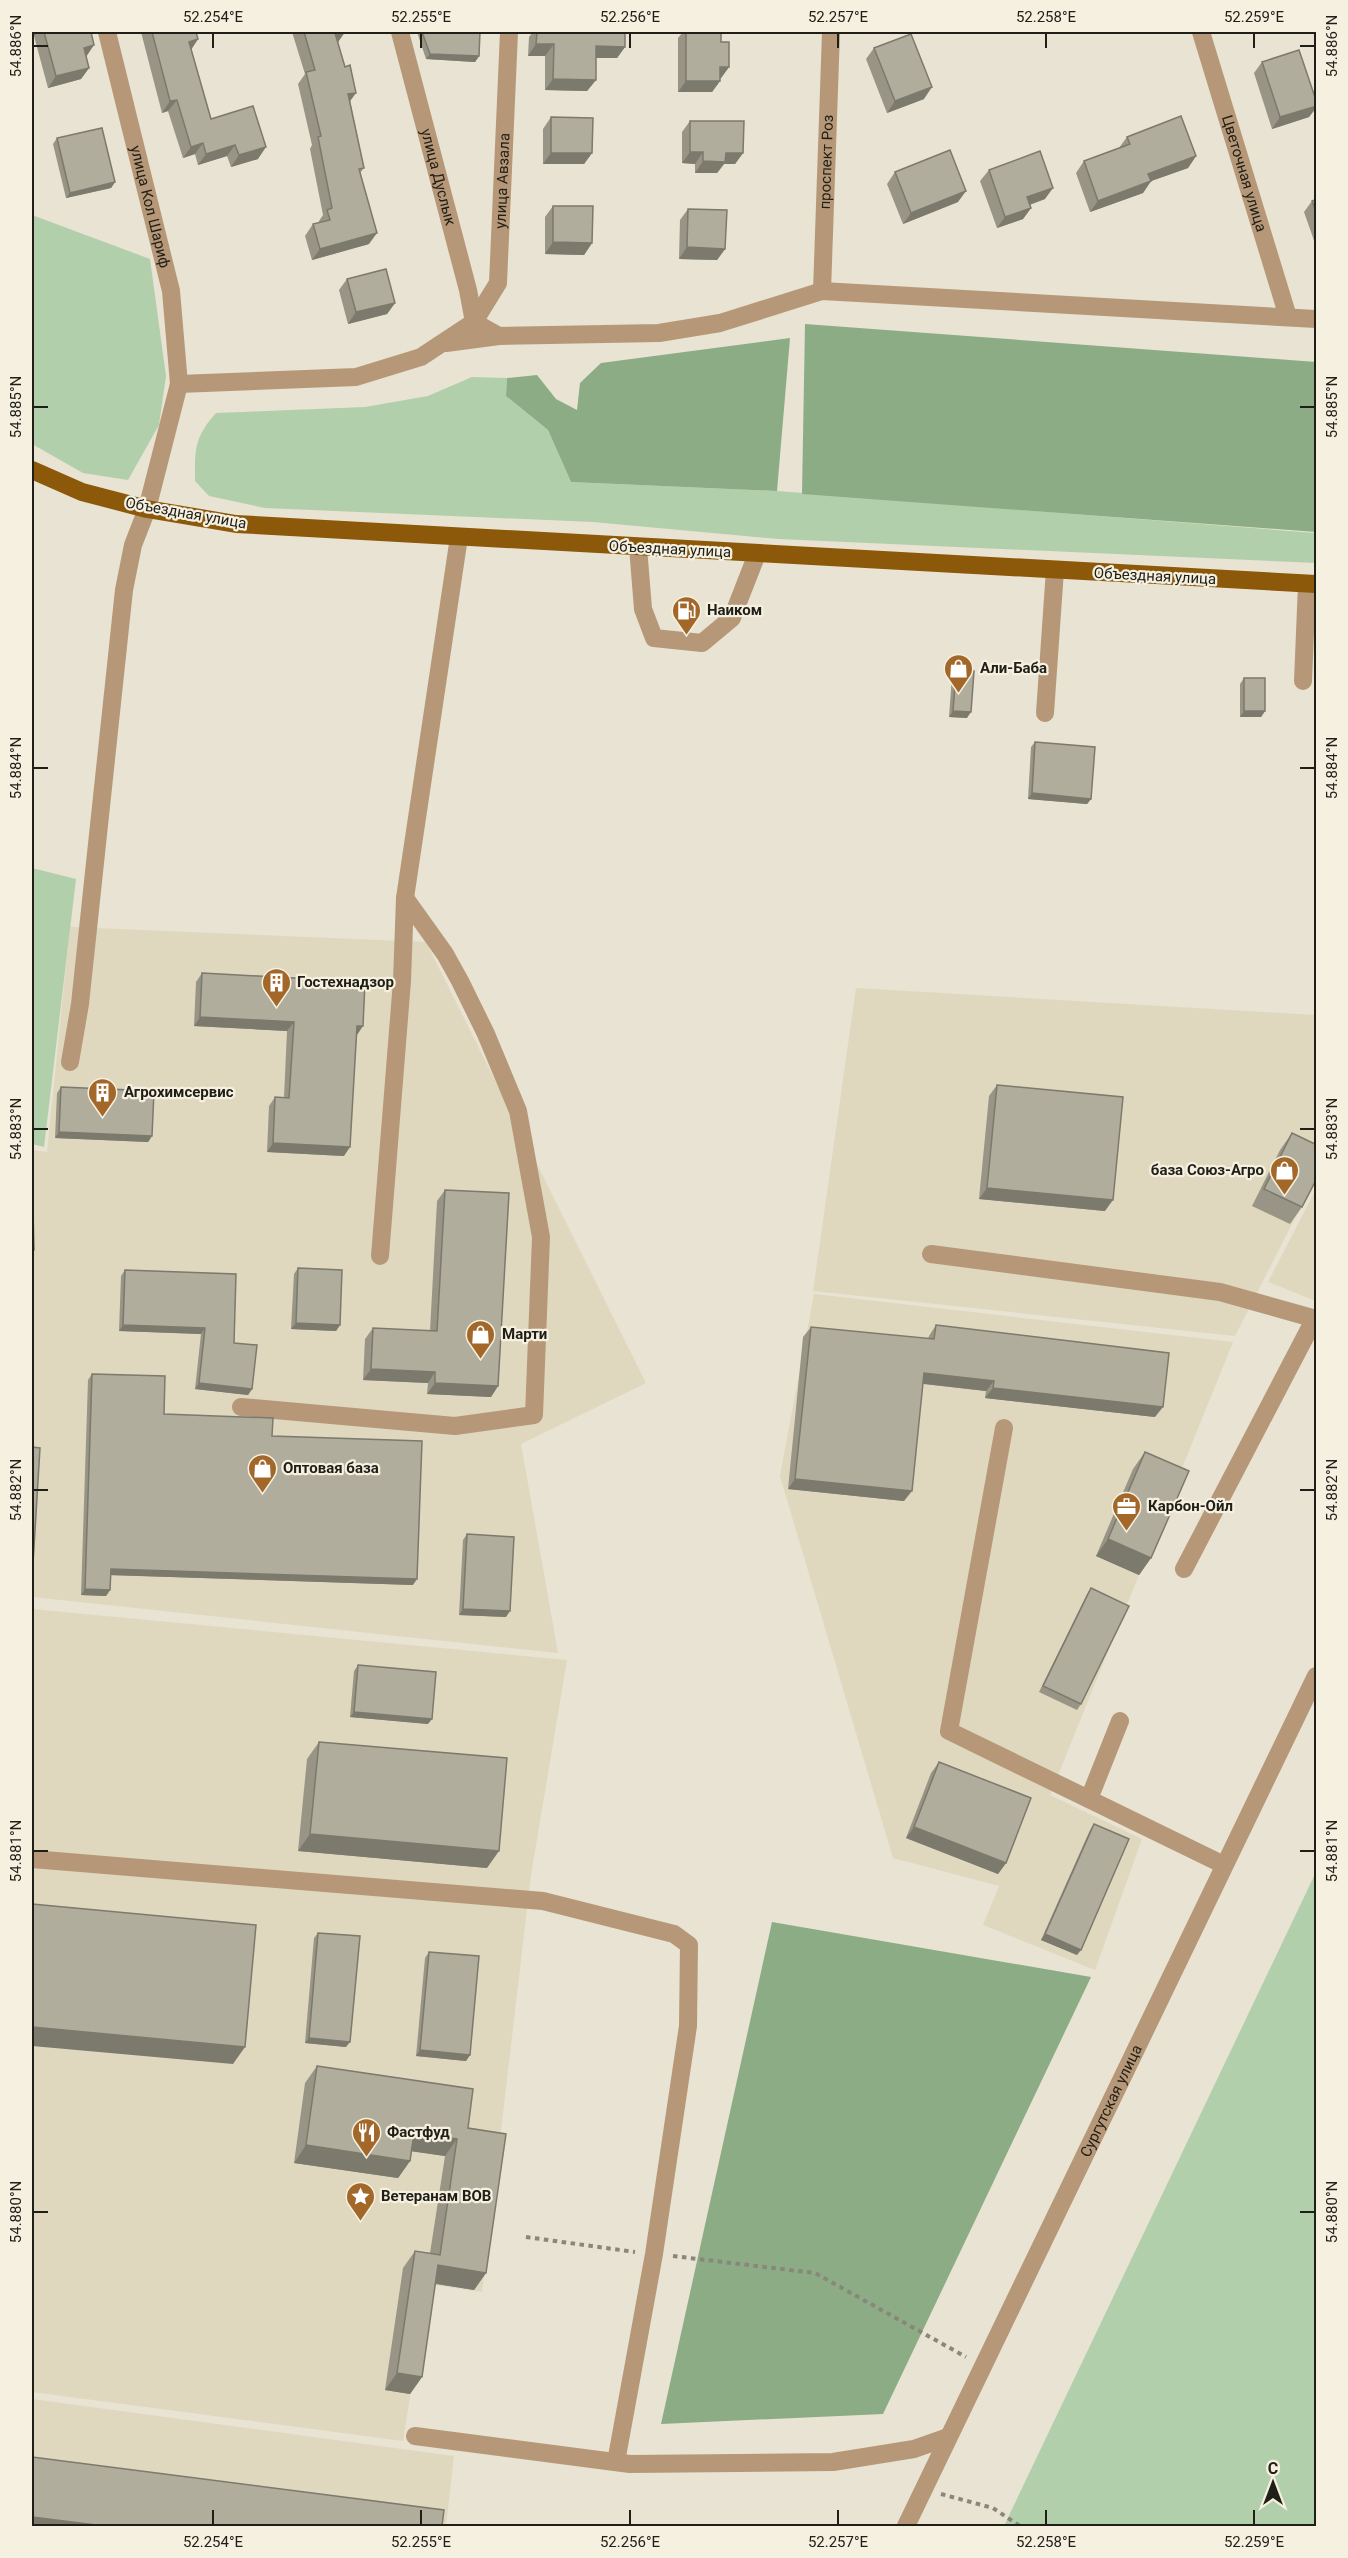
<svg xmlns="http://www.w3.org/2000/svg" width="1348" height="2558" font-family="Roboto,sans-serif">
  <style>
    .built { fill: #dfd8bf }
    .green { fill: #b2cfab }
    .forest { fill: #8cac85 }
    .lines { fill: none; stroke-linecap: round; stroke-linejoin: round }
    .path { stroke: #89867a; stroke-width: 4; stroke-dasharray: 4.5 4.5; stroke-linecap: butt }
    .minor { stroke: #b69878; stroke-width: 18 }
    .major { stroke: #8c580a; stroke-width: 18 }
    .wall { fill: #989586 }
    .shaded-wall { fill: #7c796d }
    .building { fill: #b1ad9c; stroke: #7c796d; stroke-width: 1.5 }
    .ticks { fill: none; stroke: #1f1e17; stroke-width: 2 }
    .labels { text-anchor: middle; stroke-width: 4.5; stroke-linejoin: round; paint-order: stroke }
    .street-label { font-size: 15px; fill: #1f1e17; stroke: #f5f0df }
    .poi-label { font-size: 15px; font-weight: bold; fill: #1f1e17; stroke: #f5f0df; text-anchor: start }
    .neatline { fill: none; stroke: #1f1e17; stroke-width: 2 }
    .ticks-label { font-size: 15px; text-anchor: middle; fill: #1f1e17 }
  </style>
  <rect width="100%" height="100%" fill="#e8e3d2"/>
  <g class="built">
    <polygon points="70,927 426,942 646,1383 521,1444 558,1653 32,1597 32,1150 47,1152"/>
    <polygon points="856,988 1316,1015 1316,1177 1235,1336 813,1291"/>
    <polygon points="1316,1189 1316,1301 1268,1282"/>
    <polygon points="814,1294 1233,1342 1050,1795 1142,1839 1095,1970 983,1925 999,1886 893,1858 780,1476"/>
    <polygon points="32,1609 567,1660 531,1875 482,2292 428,2284 403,2441 32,2392"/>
    <polygon points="32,2399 454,2456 446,2526 32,2526"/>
  </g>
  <g class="green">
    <polygon points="32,215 150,259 166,376 159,425 128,480 83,473 32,444"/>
    <path d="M472,377L507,378L506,396L548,430L571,482L777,491L1316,533V563L779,539L593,522L265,508L209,496L195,481C195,449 194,438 216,413L365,407L428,396Z"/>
    <polygon points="32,868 76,879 44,1147 32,1144"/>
    <polygon points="1316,1872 1316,2526 1004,2526"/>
  </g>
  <g class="forest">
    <polygon points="805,324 1316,362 1316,532 802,494"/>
    <polygon points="790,338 777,491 571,482 548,430 506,396 507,378 537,375 556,399 577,410 580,383 601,363"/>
    <polygon points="772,1922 1091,1977 883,2414 661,2424"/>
  </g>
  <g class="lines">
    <g class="path">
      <polyline points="526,2237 635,2252"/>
      <polyline points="673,2256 815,2273 966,2357"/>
      <polyline points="941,2494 993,2508 1020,2526"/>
    </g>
    <g class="minor">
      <path id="s1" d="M107,32L171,291L179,384"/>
      <path id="s2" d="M400,32L468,290L474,322"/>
      <path id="s3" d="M1201,32L1288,317"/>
      <path id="s4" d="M822,291L831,32"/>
      <path id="s5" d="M474,322L498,283L509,32"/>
      <polyline points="446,343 499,336"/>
      <polyline points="638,547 643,609 654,638 702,643 732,618 757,554"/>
      <polyline points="1303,681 1307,584"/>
      <polyline points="1045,713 1055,570"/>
      <polyline points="70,1062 80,1004 124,590 133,545 147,509 179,384 356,377 421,357 474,322 499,336 659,333 720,323 822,291 1316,319"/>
      <polyline points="931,1254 1220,1292 1316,1319"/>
      <polyline points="380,1256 402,981 405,898 459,537"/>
      <polyline points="241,1407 455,1426 534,1415 541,1237 518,1111 486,1034 460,981 445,954 405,898"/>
      <polyline points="1004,1428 949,1731 1224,1865"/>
      <polyline points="1184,1569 1315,1318"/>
      <polyline points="1089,1799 1120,1721"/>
      <polyline points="32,1859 543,1901 674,1934 689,1945 688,2026 654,2254 616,2462"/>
      <polyline points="415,2436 630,2464 833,2462 914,2449 948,2437"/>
      <path id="s6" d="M906,2526L1316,1676"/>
    </g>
    <polyline class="major" points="32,470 82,492 147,509 236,524 1316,584"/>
  </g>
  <g class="wall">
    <polygon points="32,32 91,32 86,57 89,68 81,79 48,88 34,36 32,37"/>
    <polygon points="141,32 196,32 198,39 191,50 211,119 258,159 231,167 227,156 198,165 195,154 183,158 168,111 162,113"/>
    <polygon points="292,32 345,32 338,42 364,168 360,173 369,244 312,260 305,236 313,224 319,223 319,221 323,215 310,149 312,145 298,84 305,74"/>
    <polygon points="417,32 480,32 479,56 475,62 426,59"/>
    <polygon points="533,32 625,32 625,47 617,58 596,58 596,80 587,91 545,90 545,56 528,56 529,37"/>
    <polygon points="683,32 721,32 721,42 729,67 721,78 720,78 720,81 712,92 678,92 678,38"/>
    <polygon points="874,48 924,99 887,113 866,59"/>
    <polygon points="1262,62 1317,103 1317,107 1309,117 1272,129 1254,73"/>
    <polygon points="551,117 592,153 584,164 543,164 543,129"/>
    <polygon points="690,121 743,153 735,164 724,164 717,173 695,173 695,164 682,163 682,132"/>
    <polygon points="1127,137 1196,156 1188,168 1151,181 1143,193 1090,212 1076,173 1084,161 1119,148"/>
    <polygon points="57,138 115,182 111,188 66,198 53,144"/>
    <polygon points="989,170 1045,199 1030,205 1031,208 1023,219 997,228 980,181"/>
    <polygon points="895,172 958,202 903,224 887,184"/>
    <polygon points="1317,199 1317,249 1304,212 1312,201"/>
    <polygon points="553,206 592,243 584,255 545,254 545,217"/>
    <polygon points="688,209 725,249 717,260 679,259 680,220"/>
    <polygon points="347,279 395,303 387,314 348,324 339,290"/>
    <polygon points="956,671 967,718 949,717 952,676"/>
    <polygon points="1244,678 1265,711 1261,717 1240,717 1240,684"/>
    <polygon points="1035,742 1091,799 1087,804 1028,799 1031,747"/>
    <polygon points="202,973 357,1035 344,1156 267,1152 269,1106 275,1097 284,1097 287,1031 194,1026 196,982"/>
    <polygon points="997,1085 1105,1211 979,1199 989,1096"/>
    <polygon points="61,1087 152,1136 148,1142 55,1138 57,1093"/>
    <polygon points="1292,1133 1302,1207 1290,1224 1252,1206 1280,1150"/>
    <polygon points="445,1190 498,1386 491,1397 427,1394 428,1383 363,1380 365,1339 373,1328 430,1331 437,1201"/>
    <polygon points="298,1268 340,1325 336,1331 291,1329 294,1274"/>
    <polygon points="125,1270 234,1343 252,1389 248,1395 195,1389 201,1334 119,1331 121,1276"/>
    <polygon points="936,1325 1155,1417 985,1398 986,1391 923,1384 904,1501 788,1489 803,1337 811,1327 928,1339 929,1336"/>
    <polygon points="92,1374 164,1414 272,1436 413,1585 111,1575 110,1590 106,1596 81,1595 88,1380"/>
    <polygon points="1145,1452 1151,1558 1139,1575 1096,1556 1133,1469"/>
    <polygon points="467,1534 506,1617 459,1615 463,1540"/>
    <polygon points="1091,1588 1081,1704 1077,1710 1039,1692 1087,1594"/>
    <polygon points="358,1665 428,1724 350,1717 354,1671"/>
    <polygon points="319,1742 487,1868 298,1851 307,1759"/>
    <polygon points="939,1762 1006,1863 998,1874 906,1838 931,1773"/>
    <polygon points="1094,1824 1077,1955 1041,1940 1090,1830"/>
    <polygon points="318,1933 346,2047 305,2043 314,1938"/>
    <polygon points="429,1952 470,2055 466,2061 416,2056 425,1958"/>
    <polygon points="317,2066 468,2128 486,2273 474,2290 435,2284 422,2377 410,2394 385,2390 403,2268 415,2251 430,2253 445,2156 412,2151 410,2161 398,2178 294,2163 305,2083"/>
  </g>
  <g class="shaded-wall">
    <polygon points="34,32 38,32 34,36 32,37 32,34"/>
    <polygon points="341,32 345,32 338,42 335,33"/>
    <polygon points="198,39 190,51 189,42"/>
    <polygon points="536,44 554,44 545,56 528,56"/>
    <polygon points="94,45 86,57 84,48"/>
    <polygon points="596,46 625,47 617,58 588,58"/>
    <polygon points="430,54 479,56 475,62 426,59"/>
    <polygon points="720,67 729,67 721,78 712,78"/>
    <polygon points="89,68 81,79 48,88 56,76"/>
    <polygon points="553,79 596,80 587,91 545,90"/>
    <polygon points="686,81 720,81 712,92 678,92"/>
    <polygon points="932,87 924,99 887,113 895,101"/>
    <polygon points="356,93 348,104 348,94"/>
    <polygon points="177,100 168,111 162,113 170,101"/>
    <polygon points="1317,106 1309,117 1272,129 1280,117"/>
    <polygon points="203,143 195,154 183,158 191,147"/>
    <polygon points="235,145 227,156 198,165 206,154"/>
    <polygon points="266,147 258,159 231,167 239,155"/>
    <polygon points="690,152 703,152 695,164 682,163"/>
    <polygon points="551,153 592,153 584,164 543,164"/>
    <polygon points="726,153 743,153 735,164 724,164 717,173 695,173 703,161"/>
    <polygon points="1196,156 1188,168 1140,185 1148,174"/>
    <polygon points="1151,181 1143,193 1090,212 1098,201"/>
    <polygon points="115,182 111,188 66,198 70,193"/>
    <polygon points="1053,188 1045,199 1019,208 1027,197"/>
    <polygon points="966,191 958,202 903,224 911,213"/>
    <polygon points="1031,208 1023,219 997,228 1005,217"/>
    <polygon points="377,233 369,244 312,260 320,249"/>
    <polygon points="553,242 592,243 584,255 545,254"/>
    <polygon points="687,247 725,249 717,260 679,259"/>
    <polygon points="395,303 387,314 348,324 356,312"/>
    <polygon points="953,711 971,712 967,718 949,717"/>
    <polygon points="1244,711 1265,711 1261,717 1240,717"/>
    <polygon points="1032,793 1091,799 1087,804 1028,799"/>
    <polygon points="200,1017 294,1022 287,1031 194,1026"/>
    <polygon points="357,1026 363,1026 357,1035"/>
    <polygon points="59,1132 152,1136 148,1142 55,1138"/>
    <polygon points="273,1143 350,1147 344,1156 267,1152"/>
    <polygon points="987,1188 1113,1200 1105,1211 979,1199"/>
    <polygon points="296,1323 340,1325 336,1331 291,1329"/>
    <polygon points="123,1325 205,1328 201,1334 119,1331"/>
    <polygon points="371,1369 435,1372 428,1383 363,1380"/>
    <polygon points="924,1373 994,1381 986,1391 917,1383"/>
    <polygon points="199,1383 252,1389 248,1395 195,1389"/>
    <polygon points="435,1383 498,1386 491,1397 427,1394"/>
    <polygon points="993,1388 1163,1407 1155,1417 985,1398"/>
    <polygon points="795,1479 912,1491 904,1501 788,1489"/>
    <polygon points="1108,1539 1151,1558 1139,1575 1096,1556"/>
    <polygon points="111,1569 417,1579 413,1585 107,1575"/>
    <polygon points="85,1589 110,1590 106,1596 81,1595"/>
    <polygon points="463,1609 510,1611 506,1617 459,1615"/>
    <polygon points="354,1712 432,1719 428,1724 350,1717"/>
    <polygon points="914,1827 1006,1863 998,1874 906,1838"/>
    <polygon points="310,1834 499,1851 487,1868 298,1851"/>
    <polygon points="1045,1934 1081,1950 1077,1955 1041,1940"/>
    <polygon points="32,2027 245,2047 233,2064 32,2046"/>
    <polygon points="309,2038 350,2042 346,2047 305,2043"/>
    <polygon points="420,2050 470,2055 466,2061 416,2056"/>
    <polygon points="414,2133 457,2139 445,2156 402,2150"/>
    <polygon points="306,2145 410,2161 398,2178 294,2163"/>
    <polygon points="438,2265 486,2273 474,2290 426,2282"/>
    <polygon points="397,2373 422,2377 410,2394 385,2390"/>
    <polygon points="32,2517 104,2526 55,2526 32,2524"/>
  </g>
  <g class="building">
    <polygon points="44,32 91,32 94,45 84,48 89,68 56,76"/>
    <polygon points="152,32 196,32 198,39 189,42 211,119 253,106 266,147 239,155 235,145 206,154 203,143 191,147 177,100 170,101"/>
    <polygon points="304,32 341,32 335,33 345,67 350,65 356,93 348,94 364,168 359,169 377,233 320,249 313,224 330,220 327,210 332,208 318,137 321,136 306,72 315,70"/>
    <polygon points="422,32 480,32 479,56 430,54"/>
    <polygon points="537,32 625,32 625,47 596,46 596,80 553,79 554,44 536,44"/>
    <polygon points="686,32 721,32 721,42 729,42 729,67 720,67 720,81 686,81"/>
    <polygon points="911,34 932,87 895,101 874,48"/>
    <polygon points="1299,50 1317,103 1317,106 1280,117 1262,62"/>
    <polygon points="1181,116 1196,156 1148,174 1151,181 1098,201 1084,161 1130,144 1127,137"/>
    <polygon points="551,117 593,118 592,153 551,153"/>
    <polygon points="690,121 744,121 743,153 726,153 725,162 703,161 703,152 690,152"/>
    <polygon points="102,128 115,182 70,193 57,138"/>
    <polygon points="950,150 966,191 911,213 895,172"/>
    <polygon points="1040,151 1053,188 1027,197 1031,208 1005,217 989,170"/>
    <polygon points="1317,199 1317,214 1312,201"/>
    <polygon points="553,206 593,206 592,243 553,242"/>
    <polygon points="688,209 727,210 725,249 687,247"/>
    <polygon points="386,269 395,303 356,312 347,279"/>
    <polygon points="956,671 974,671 971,712 953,711"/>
    <rect x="1244" y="678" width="21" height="33"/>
    <polygon points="1035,742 1095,747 1091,799 1032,793"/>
    <polygon points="202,973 365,982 363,1026 357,1026 350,1147 273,1143 275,1097 289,1098 294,1022 200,1017"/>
    <polygon points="997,1085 1123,1097 1113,1200 987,1188"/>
    <polygon points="61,1087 154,1091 152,1136 59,1132"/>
    <polygon points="1292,1133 1317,1145 1317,1178 1302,1207 1264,1189"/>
    <polygon points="445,1190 509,1193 498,1386 435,1383 435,1372 371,1369 373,1328 437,1331"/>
    <polygon points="32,1211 33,1211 34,1250 32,1250"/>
    <polygon points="298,1268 342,1270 340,1325 296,1323"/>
    <polygon points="125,1270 236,1274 234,1343 257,1345 252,1389 199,1383 205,1328 123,1325"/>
    <polygon points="936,1325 1169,1353 1163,1407 993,1388 994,1381 924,1373 912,1491 795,1479 811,1327 934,1339"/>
    <polygon points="92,1374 165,1376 164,1414 273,1418 272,1436 422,1441 417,1579 111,1569 110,1590 85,1589"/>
    <polygon points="32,1447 40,1448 33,1564 32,1564"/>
    <polygon points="1145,1452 1189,1471 1151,1558 1108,1539"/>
    <polygon points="467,1534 514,1537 510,1611 463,1609"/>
    <polygon points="1091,1588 1129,1606 1081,1704 1043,1686"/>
    <polygon points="358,1665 436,1672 432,1719 354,1712"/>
    <polygon points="319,1742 507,1758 499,1851 310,1834"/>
    <polygon points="939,1762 1031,1798 1006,1863 914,1827"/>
    <polygon points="1094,1824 1129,1839 1081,1950 1045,1934"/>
    <polygon points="32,1904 256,1925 245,2047 32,2027"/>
    <polygon points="318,1933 360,1936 350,2042 309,2038"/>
    <polygon points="429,1952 479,1956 470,2055 420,2050"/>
    <polygon points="317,2066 473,2089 468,2128 506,2134 486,2273 438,2265 422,2377 397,2373 415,2251 440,2255 457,2139 414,2133 410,2161 306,2145"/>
    <polygon points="32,2457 444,2510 442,2526 104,2526 32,2517"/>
  </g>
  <path class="ticks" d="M213,33V48M421,33V48M630,33V48M838,33V48M1046,33V48M1254,33V48M33,46H48M1300,46H1315M33,407H48M1300,407H1315M33,768H48M1300,768H1315M33,1129H48M1300,1129H1315M33,1490H48M1300,1490H1315M33,1851H48M1300,1851H1315M33,2212H48M1300,2212H1315M213,2510V2525M421,2510V2525M630,2510V2525M838,2510V2525M1046,2510V2525M1254,2510V2525"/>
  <defs>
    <symbol id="fuel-pin" viewBox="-11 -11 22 30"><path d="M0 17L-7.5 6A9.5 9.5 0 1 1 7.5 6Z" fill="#a36729" stroke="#f5f0df"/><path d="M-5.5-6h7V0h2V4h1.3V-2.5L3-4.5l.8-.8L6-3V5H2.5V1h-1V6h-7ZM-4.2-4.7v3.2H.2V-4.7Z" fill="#fff"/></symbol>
    <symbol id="shop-pin" viewBox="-11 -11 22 30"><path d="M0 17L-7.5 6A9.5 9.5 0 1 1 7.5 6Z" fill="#a36729" stroke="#f5f0df"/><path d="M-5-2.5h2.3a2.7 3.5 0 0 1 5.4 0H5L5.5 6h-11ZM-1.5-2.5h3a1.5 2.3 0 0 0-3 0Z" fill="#fff"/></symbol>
    <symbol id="building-pin" viewBox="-11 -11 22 30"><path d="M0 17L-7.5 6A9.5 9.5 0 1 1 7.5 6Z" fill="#a36729" stroke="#f5f0df"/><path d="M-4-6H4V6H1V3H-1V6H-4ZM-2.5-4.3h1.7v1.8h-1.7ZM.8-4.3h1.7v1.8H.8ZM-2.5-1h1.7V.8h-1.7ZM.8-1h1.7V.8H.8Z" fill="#fff"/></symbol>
    <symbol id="office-pin" viewBox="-11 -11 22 30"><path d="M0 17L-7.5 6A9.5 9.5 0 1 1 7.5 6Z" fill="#a36729" stroke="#f5f0df"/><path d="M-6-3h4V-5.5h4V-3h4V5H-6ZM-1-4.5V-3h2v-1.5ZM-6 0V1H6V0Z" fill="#fff"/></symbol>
    <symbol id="restaurant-pin" viewBox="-11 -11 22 30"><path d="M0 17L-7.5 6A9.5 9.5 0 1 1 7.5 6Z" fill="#a36729" stroke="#f5f0df"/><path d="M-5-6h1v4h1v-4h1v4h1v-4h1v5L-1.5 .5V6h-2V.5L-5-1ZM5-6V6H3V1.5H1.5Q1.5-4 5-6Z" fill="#fff"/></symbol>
    <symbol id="sight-pin" viewBox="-11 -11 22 30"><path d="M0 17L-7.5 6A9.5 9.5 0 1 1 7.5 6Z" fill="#a36729" stroke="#f5f0df"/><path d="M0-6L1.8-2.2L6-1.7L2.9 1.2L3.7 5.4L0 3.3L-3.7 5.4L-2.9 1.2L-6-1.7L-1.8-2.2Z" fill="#fff"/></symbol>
  </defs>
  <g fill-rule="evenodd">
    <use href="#fuel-pin" x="670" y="594" width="33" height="45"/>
    <use href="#shop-pin" x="942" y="652" width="33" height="45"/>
    <use href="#building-pin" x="260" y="966" width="33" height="45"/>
    <use href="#building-pin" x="86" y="1076" width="33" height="45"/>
    <use href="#shop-pin" x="1268" y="1154" width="33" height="45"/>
    <use href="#shop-pin" x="464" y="1318" width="33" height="45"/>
    <use href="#shop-pin" x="246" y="1452" width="33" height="45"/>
    <use href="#office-pin" x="1110" y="1490" width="33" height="45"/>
    <use href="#restaurant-pin" x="350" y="2116" width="33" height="45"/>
    <use href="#sight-pin" x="344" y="2180" width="33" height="45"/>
  </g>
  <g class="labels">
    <g class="street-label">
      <text dy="5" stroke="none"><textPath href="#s4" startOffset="129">проспект Роз</textPath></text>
      <text dy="5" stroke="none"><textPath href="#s3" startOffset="148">Цветочная улица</textPath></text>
      <text dy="5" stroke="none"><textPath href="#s2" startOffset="150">улица Дуслык</textPath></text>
      <text dy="5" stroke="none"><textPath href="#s5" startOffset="148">улица Авзала</textPath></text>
      <text dy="5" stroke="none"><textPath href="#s1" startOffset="180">улица Кол Шариф</textPath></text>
      <text transform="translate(186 513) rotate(10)" y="5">Объездная улица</text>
      <text transform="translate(670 549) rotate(3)" y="5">Объездная улица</text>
      <text transform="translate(1155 576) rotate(3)" y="5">Объездная улица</text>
      <text dy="5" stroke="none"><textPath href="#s6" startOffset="472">Сургутская улица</textPath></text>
    </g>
    <g class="poi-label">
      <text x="707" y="615">Наиком</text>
      <text x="980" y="673">Али-Баба</text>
      <text x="297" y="987">Гостехнадзор</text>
      <text x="124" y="1097">Агрохимсервис</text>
      <text x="1264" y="1175" text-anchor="end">база Союз-Агро</text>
      <text x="502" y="1339">Марти</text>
      <text x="283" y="1473">Оптовая база</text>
      <text x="1148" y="1511">Карбон-Ойл</text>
      <text x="387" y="2137">Фастфуд</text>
      <text x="381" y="2201">Ветеранам ВОВ</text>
    </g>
  </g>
  <rect width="1348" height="2558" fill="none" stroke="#f5f0df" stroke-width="66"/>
  <g transform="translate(1273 2483)" stroke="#f5f0df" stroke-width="4.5" paint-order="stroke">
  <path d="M0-4.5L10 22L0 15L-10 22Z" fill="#1f1e17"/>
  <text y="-9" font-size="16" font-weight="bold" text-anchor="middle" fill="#1f1e17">С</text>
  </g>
  <rect x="33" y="33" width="1282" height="2492" class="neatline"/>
  <g class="ticks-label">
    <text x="213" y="22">52.254°E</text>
    <text x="421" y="22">52.255°E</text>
    <text x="630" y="22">52.256°E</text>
    <text x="838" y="22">52.257°E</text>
    <text x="1046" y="22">52.258°E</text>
    <text x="1254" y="22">52.259°E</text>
    <text transform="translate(16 46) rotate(-90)" y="5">54.886°N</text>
    <text transform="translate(1332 46) rotate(-90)" y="5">54.886°N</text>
    <text transform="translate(16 407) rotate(-90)" y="5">54.885°N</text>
    <text transform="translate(1332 407) rotate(-90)" y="5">54.885°N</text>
    <text transform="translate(16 768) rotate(-90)" y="5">54.884°N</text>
    <text transform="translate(1332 768) rotate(-90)" y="5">54.884°N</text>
    <text transform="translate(16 1129) rotate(-90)" y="5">54.883°N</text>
    <text transform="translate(1332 1129) rotate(-90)" y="5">54.883°N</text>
    <text transform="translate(16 1490) rotate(-90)" y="5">54.882°N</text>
    <text transform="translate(1332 1490) rotate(-90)" y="5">54.882°N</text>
    <text transform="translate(16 1851) rotate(-90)" y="5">54.881°N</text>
    <text transform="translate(1332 1851) rotate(-90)" y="5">54.881°N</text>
    <text transform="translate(16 2212) rotate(-90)" y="5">54.880°N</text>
    <text transform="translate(1332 2212) rotate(-90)" y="5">54.880°N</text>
    <text x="213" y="2547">52.254°E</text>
    <text x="421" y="2547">52.255°E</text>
    <text x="630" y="2547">52.256°E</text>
    <text x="838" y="2547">52.257°E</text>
    <text x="1046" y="2547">52.258°E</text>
    <text x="1254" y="2547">52.259°E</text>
  </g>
</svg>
